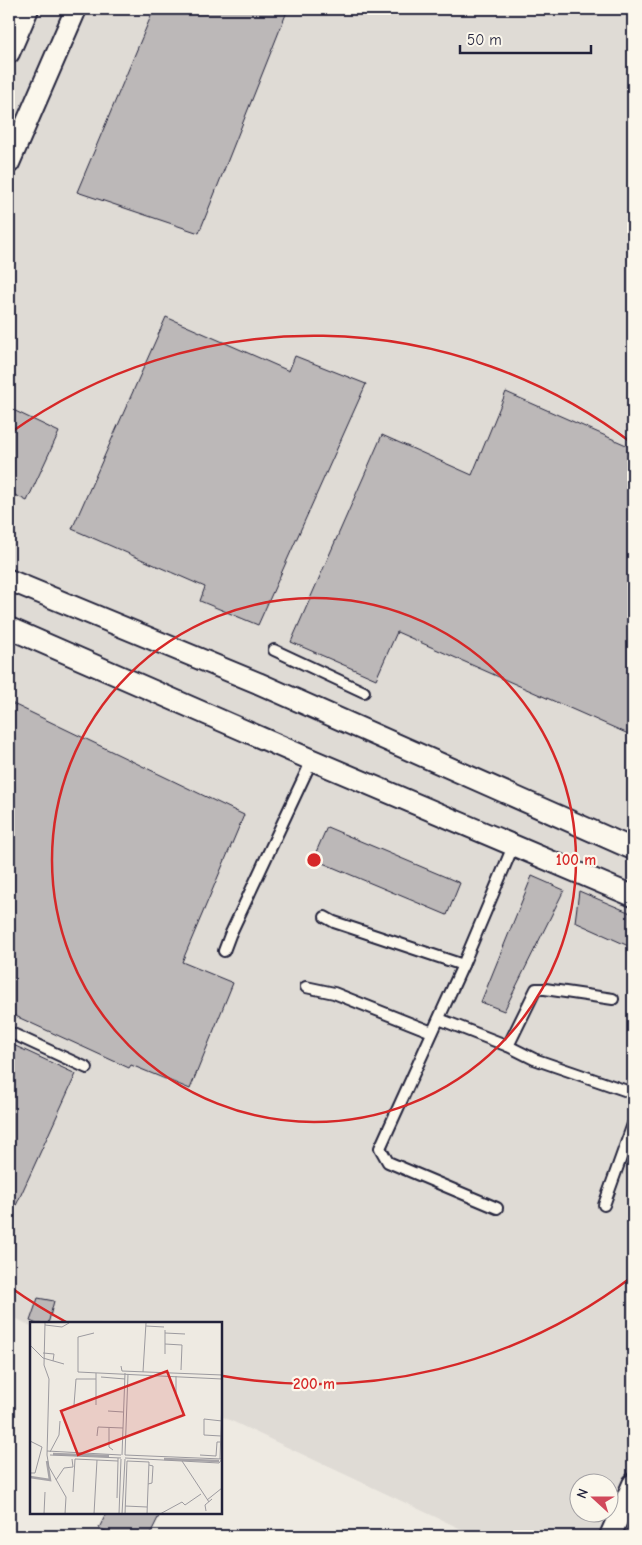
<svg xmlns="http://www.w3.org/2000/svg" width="642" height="1545" font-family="'Comic Neue',sans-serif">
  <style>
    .built { fill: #dfdbd5; fill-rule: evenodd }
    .building { fill: #bcb8b8; stroke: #22223b }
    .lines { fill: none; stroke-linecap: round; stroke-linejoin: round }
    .lane-casing { stroke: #22223b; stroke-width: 14 }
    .street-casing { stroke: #22223b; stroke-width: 24 }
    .lane { stroke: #fbf7ec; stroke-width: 10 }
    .street { stroke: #fbf7ec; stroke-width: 20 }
    .ring { fill: none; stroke: #d62828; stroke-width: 2.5 }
    .inset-river { fill: none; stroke: #a6a3a7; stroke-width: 2.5 }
    .inset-road { fill: none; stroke: #9c9a9f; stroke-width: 1 }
    .view { fill: #d62828; fill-opacity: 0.15; stroke: #d62828; stroke-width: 2.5 }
    .inset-edge { fill: none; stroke: #22223b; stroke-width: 2.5 }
    .centre { fill: #d62828; stroke: #fbf7ec; stroke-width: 2.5 }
    .ring-label { font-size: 15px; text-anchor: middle; font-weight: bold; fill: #d62828; stroke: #fbf7ec; stroke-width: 4.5; stroke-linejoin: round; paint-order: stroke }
  </style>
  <rect width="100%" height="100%" fill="#eeeae2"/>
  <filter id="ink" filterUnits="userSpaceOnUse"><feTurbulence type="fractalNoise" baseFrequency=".02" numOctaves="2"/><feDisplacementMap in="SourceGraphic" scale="10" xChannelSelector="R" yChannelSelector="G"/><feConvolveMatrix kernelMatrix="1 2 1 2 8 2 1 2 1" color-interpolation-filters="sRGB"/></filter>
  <g filter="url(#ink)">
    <path class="built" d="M9,9H633V1536H476L221,1416V1324H31V1326L9,1315ZM580,1482H610V1512H580Z"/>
    <g class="building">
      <polygon points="154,9 288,9 199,233 77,192"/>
      <polygon points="166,317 289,371 295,356 366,384 258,625 200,601 205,587 72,529"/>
      <polygon points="506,392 633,448 633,736 397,632 376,679 291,642 382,435 472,475"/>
      <polygon points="9,408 59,432 27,501 9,492"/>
      <polygon points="9,702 244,815 182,962 233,983 190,1089 131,1065 129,1068 9,1013"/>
      <polygon points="327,827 460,883 447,915 313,859"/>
      <polygon points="532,876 564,890 504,1011 481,1002"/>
      <polygon points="579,891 633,914 633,948 575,922"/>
      <polygon points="9,1043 76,1074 9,1221"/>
      <polygon points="38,1298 54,1301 48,1324 37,1324 30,1321"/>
      <polygon points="106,1514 160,1514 149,1536 116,1536 99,1528"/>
    </g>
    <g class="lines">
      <defs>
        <g id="lane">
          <polyline points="274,650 364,692"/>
          <polyline points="325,917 334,922 463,965"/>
          <polyline points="224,951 230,935 312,760"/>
          <polyline points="306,987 334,993 432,1032"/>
          <polyline points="439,1019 508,1046 534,1059 633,1093"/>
          <polyline points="9,1032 87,1068"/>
          <polyline points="508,1046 536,989 545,989 613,999"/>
          <polyline points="604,1205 633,1124"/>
          <polyline points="497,1208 388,1162 380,1148 463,965 514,844"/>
        </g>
        <g id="street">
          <polyline points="9,53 28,9"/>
          <polyline points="9,163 76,9"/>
          <polyline points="9,580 258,683 633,849"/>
          <polyline points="9,628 312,760 633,896"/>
          <polyline points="610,1536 633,1484"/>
        </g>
      </defs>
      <use href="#lane" class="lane-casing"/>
      <use href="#street" class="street-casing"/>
      <use href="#lane" class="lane"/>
      <use href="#street" class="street"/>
    </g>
  </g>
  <g class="ring">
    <circle cx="314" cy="860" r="262"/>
    <path d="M633 1276A524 524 0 0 1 223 1376M68 1323A524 524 0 0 1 10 1287M10 433A524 524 0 0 1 633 444"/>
  </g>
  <g transform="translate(30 1322)">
    <rect width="192" height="192" fill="#eeeae2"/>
    <path class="inset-river" d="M23,132L79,134M134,137L189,139M0,155L20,158L17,139"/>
    <path class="inset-road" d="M15,1L14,43L19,57L17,133L19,145L36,175L35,192M15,3L32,5L39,1M116,4L134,5M135,8V32M64,11L48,15V50L192,57M135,11L155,12M135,22L152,23L151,48M0,23L13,36L34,42M13,31L24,32L23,39M91,44L92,49L192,53M113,50L116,1M71,55L95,57M66,57V83M146,71V54M44,83L46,57H66V51M78,89L93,90M79,106V125L83,128M67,114L68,105L93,106M191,114L174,113V97L192,99M0,119L12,125L5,151H0M17,129L91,133M20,130L29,113L30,99M20,133L91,136M92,133L95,51M95,133L192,137M95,133L98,52M170,133L186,134L187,120H191M95,136L189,141L192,137M190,137L192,78M152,139L179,180M26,158L34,146L43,145L42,137M118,162L122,161L123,144L119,143M43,170L45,137L88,139V136M87,176L88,139M177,178L192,166M95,184L117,185M176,189L175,183L182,177M14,192L15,170M64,192L67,138M89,192L91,137M92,192L95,137M95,192L97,139L119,140L117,192M130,192L152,180L155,183L171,172"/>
    <path class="view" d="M137,49L154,93L48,133L31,89Z"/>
    <rect width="192" height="192" class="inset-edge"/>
  </g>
  <circle cx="314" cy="860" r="8" class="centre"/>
  <g class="ring-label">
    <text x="576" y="865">100 m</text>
    <text x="314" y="1389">200 m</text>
  </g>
  <rect width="642" height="1545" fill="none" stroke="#fbf7ec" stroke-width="30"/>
  <rect x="15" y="15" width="612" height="1515" fill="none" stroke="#22223b" stroke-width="2" filter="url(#ink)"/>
  <g transform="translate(594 1498) rotate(291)"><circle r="24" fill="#fbf7ec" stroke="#a4a2a5"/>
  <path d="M0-4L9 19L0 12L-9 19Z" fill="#d1495b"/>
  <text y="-8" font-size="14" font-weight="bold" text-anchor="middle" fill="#22223b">N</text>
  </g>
  <path d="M460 45v8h131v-8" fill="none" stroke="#22223b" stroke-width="2.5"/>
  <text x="467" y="45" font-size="15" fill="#22223b" stroke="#fbf7ec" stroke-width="4" paint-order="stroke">50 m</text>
</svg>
